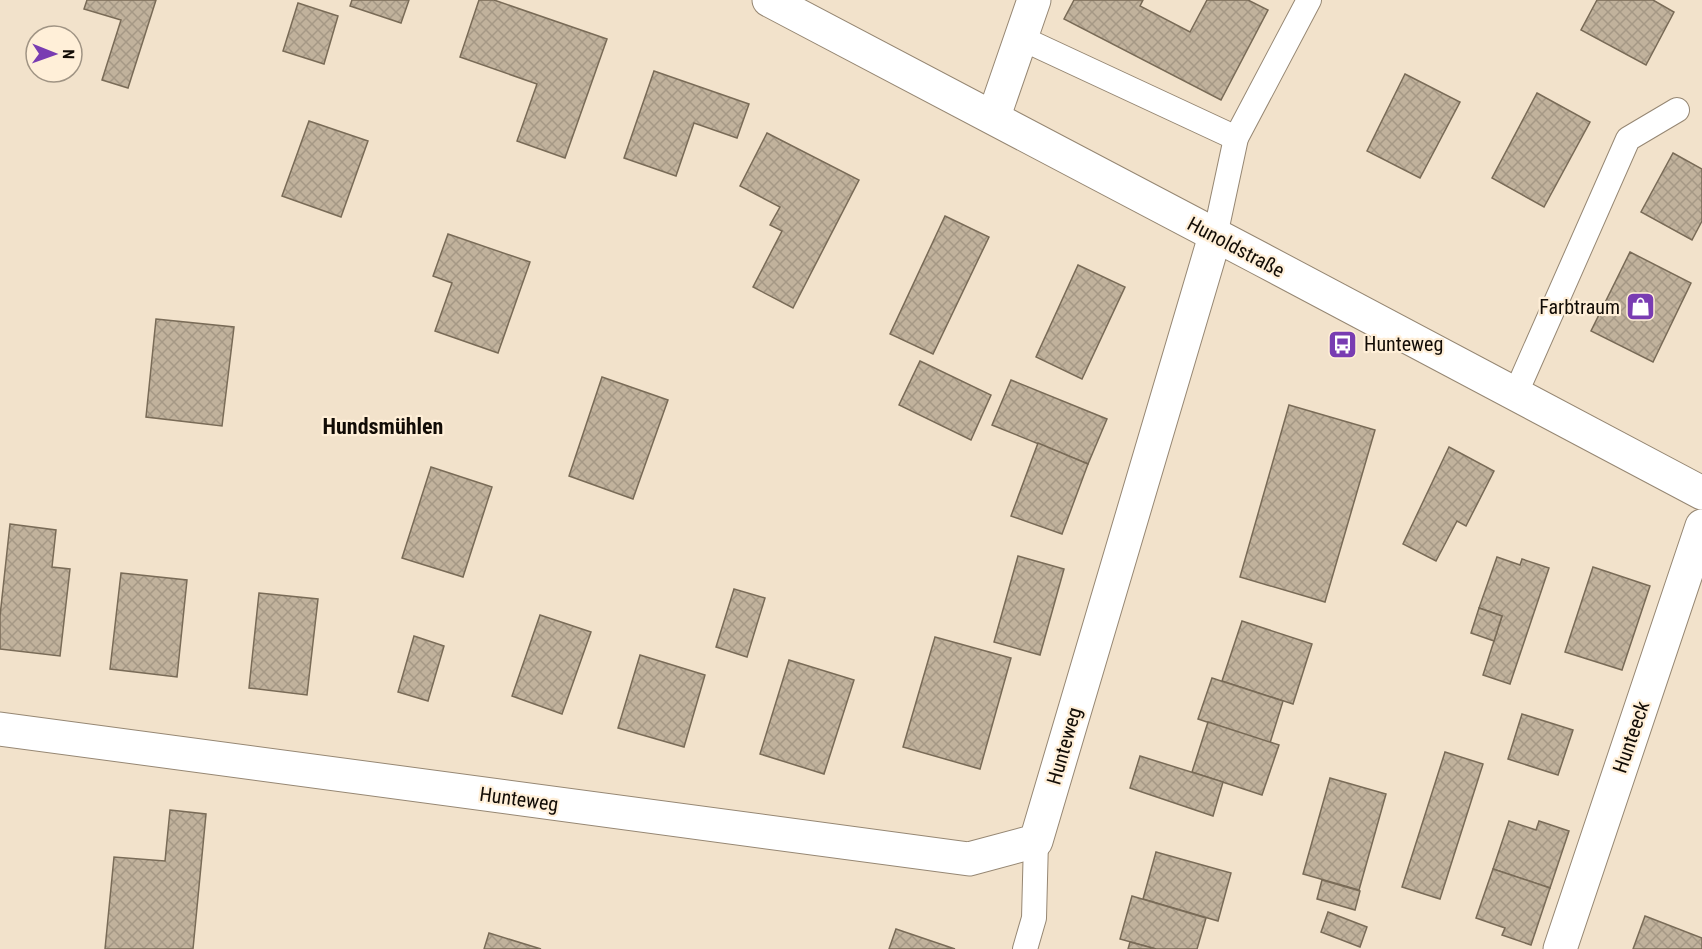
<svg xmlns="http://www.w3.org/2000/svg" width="1702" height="949" font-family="'Roboto Condensed',sans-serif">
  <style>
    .building { fill: url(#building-cross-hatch); stroke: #796b57; stroke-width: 1.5 }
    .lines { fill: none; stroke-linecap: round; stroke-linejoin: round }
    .service-casing { stroke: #968773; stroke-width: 26 }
    .minor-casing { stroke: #968773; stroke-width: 35 }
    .tertiary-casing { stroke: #968773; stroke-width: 35 }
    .service { stroke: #fff; stroke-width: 24 }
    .minor { stroke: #fff; stroke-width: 33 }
    .tertiary { stroke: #fff; stroke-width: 33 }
    .labels { text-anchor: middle; stroke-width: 4.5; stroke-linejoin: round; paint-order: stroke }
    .street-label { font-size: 20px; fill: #120c06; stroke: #ffefd8 }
    .poi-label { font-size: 20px; fill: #120c06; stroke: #ffefd8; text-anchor: end }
    .quarter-label { font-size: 22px; font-weight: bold; fill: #120c06; stroke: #ffefd8 }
  </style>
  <defs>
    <pattern id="building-cross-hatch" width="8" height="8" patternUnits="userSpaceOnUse" patternTransform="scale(1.5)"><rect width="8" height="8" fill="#c1b29c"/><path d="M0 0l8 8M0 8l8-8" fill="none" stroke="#a59885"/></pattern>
  </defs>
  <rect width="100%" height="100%" fill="#f2e2cb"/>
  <g class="building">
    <polygon points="87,0 156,0 128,88 102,80 121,20 84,9"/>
    <polygon points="352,0 409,0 401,23 350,6"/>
    <polygon points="479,0 494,0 607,39 565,158 517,141 537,84 460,57"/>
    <polygon points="1074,0 1143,0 1140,6 1190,32 1207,0 1248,0 1268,10 1221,100 1064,19"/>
    <polygon points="1597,0 1653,0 1674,12 1646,65 1581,30"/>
    <polygon points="298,3 338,16 324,64 283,51"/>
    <polygon points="654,71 749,104 737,138 694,123 676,176 624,158"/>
    <polygon points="1405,74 1460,102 1420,178 1367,151"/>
    <polygon points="1537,93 1590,122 1544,207 1492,178"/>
    <polygon points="309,121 368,141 341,217 282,196"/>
    <polygon points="767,133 859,180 793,308 753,287 782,231 770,225 780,207 740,186"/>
    <polygon points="1673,153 1702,169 1702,221 1692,240 1641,212"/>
    <polygon points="945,216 989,237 933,354 890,334"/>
    <polygon points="448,234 530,262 498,353 435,331 452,283 433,276"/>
    <polygon points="1630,252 1691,283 1653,362 1591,331"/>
    <polygon points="1078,265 1125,287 1082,379 1036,357"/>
    <polygon points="156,319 234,327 222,426 146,417"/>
    <polygon points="920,361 991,395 971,440 899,405"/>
    <polygon points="602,377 668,400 633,499 569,476"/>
    <polygon points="1011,380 1107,419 1088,464 992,425"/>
    <polygon points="1289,405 1375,430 1325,602 1240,577"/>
    <polygon points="1038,443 1088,464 1062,534 1011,516"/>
    <polygon points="1449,447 1494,471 1466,526 1457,521 1436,561 1403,544"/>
    <polygon points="431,467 492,487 463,577 402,558"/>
    <polygon points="10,524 56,530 52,567 70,569 60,656 0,649 0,616"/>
    <polygon points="1018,556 1064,569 1040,655 994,642"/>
    <polygon points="1497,557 1520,565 1522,559 1549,568 1510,684 1483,675 1502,616 1479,608"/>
    <polygon points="1593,567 1650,586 1622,670 1565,652"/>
    <polygon points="121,573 187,580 177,677 110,669"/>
    <polygon points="734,589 765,598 747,657 716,647"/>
    <polygon points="259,593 318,599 307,695 249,688"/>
    <polygon points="1479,608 1502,616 1494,641 1471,633"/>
    <polygon points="540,615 591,632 562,714 512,696"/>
    <polygon points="1242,621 1312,644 1293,704 1222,681"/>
    <polygon points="414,636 444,646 428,701 398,692"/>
    <polygon points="935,637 1011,658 980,769 903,747"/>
    <polygon points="640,655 705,675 684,747 618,728"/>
    <polygon points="789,660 854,680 824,774 760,754"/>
    <polygon points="1212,678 1283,701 1270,743 1198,719"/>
    <polygon points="1522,714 1573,730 1558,775 1508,759"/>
    <polygon points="1208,722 1279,745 1262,795 1192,772"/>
    <polygon points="1445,752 1483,764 1440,899 1402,887"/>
    <polygon points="1140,756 1223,782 1213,816 1130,788"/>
    <polygon points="1330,778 1386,794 1359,890 1303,874"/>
    <polygon points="170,810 206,814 193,949 105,949 114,857 165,861"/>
    <polygon points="1509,821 1536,830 1539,821 1569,831 1550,888 1493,869"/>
    <polygon points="1156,852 1231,873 1218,921 1143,899"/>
    <polygon points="1493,869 1550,888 1531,945 1502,935 1505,928 1476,918"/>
    <polygon points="1322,880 1360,891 1355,910 1317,899"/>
    <polygon points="1132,896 1206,918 1197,949 1156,949 1120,939"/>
    <polygon points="1328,912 1367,927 1360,947 1321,932"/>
    <polygon points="1645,916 1702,938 1702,949 1633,949"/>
    <polygon points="896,929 955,949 889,949"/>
    <polygon points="489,933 541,949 484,949"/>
    <polygon points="1130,942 1156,949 1128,949"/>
  </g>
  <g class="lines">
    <defs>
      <g id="service">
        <polyline points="1021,38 1236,138"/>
        <polyline points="1215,236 1236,138 1309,0"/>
        <polyline points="1515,395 1628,139 1677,110"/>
        <polyline points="1025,949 1034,918 1036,841"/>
      </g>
      <g id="minor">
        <polyline points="994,116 1034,0"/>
        <polyline points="0,729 969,859 1036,841 1215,236"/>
        <polyline points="1560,949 1702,526"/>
      </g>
      <path id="tertiary" d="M769,0C1081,162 1391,329 1702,493"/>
    </defs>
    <use href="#service" class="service-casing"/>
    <use href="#minor" class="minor-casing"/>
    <use href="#tertiary" class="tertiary-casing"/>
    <use href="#service" class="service"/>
    <use href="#minor" class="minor"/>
    <use href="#tertiary" class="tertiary"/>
  </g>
  <defs>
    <symbol id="shop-square" viewBox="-11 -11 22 22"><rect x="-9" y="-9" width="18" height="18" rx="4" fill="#793cb2" stroke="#ffefd8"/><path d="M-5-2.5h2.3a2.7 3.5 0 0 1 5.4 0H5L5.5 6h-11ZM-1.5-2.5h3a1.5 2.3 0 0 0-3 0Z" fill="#fff"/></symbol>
    <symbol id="bus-square" viewBox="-11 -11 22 22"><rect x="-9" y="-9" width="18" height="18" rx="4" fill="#793cb2" stroke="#ffefd8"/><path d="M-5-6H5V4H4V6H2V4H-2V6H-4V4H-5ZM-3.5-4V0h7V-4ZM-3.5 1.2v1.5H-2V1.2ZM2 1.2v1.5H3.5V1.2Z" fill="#fff"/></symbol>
  </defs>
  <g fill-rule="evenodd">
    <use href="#shop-square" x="1624" y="290" width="33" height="33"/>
    <use href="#bus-square" x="1326" y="328" width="33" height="33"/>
  </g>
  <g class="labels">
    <g class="street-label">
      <text transform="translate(1236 247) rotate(28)" y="7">Hunoldstraße</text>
      <text transform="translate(1631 737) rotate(-71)" y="7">Hunteeck</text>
      <text transform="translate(1064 746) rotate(-74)" y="7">Hunteweg</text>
      <text transform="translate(519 799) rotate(8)" y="7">Hunteweg</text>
    </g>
    <g class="poi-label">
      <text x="1620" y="314">Farbtraum</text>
      <text x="1364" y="351" text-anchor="start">Hunteweg</text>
    </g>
    <g class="quarter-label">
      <text x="383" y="434">Hundsmühlen</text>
    </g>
  </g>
  <g transform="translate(54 54) rotate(91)"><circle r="28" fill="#ffefd8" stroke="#a09484" stroke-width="1.5"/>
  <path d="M0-4.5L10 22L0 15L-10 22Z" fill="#793cb2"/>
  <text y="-9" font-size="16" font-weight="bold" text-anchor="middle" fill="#120c06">N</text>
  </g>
</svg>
